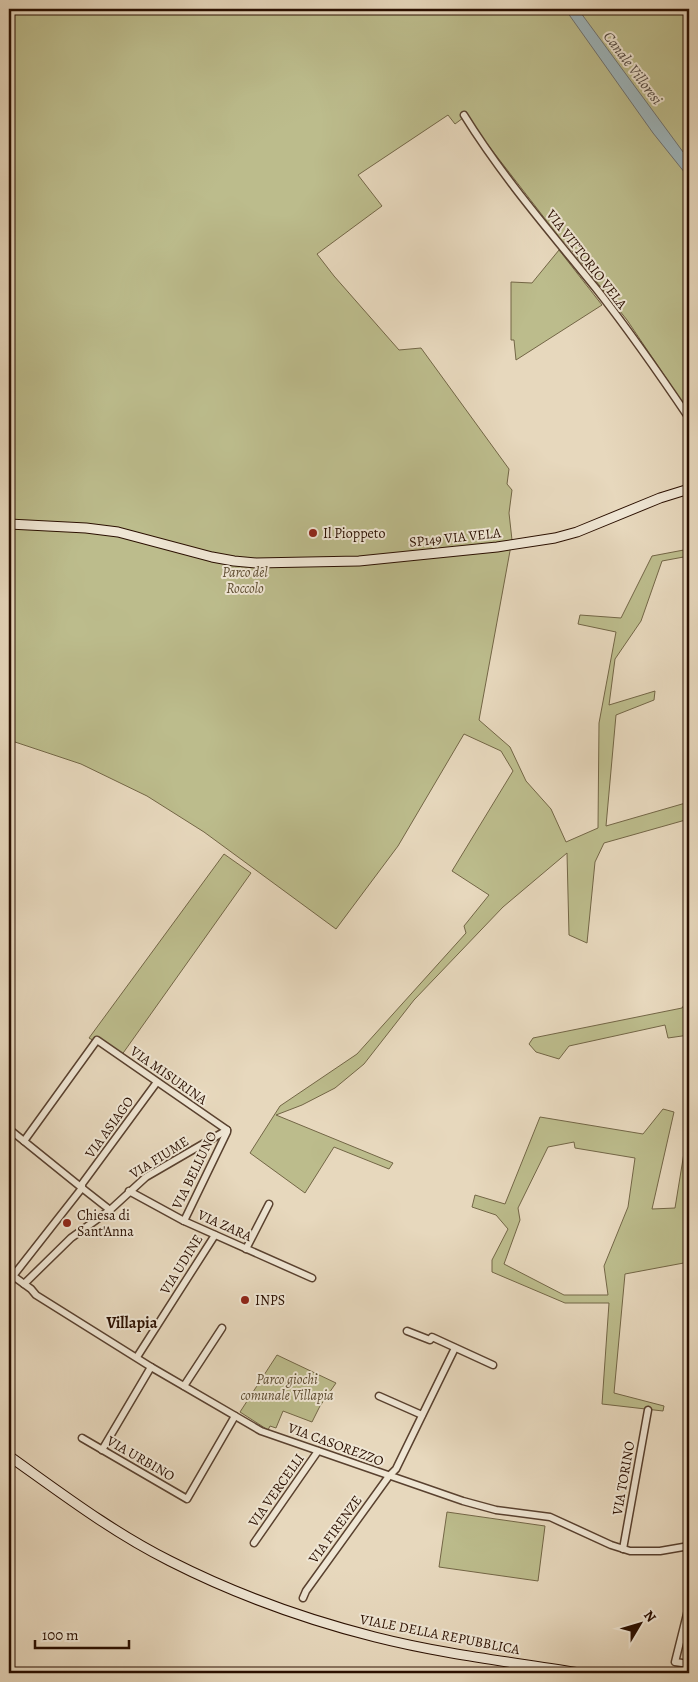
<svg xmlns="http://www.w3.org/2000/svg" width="698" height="1682" font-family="Alegreya,serif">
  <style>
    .green { fill: #bcbc8c; stroke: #736646; fill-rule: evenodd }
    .water { fill: #9db6bd; stroke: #6f7371 }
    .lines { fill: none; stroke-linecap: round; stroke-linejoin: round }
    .street-casing { stroke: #59412f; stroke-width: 9 }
    .secondary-casing { stroke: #2a0f00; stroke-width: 11 }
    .street { stroke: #efe6d4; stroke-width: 6 }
    .secondary { stroke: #efe6d4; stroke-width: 9 }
    .poi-dot { fill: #8f2418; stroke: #efe6d4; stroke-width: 2 }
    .labels { text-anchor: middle; stroke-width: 4; stroke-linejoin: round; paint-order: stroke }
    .street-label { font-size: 14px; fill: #2a0f00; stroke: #efe6d4 }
    .poi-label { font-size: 14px; fill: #2a0f00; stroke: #efe6d4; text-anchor: start }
    .park-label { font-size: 14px; font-style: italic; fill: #5d4c31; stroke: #efe6d4 }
    .water-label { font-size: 15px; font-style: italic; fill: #524942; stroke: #efe6d4 }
    .quarter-label { font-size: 16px; font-weight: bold; fill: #2a0f00; stroke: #efe6d4 }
  </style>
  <rect width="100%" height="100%" fill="#e7d8bd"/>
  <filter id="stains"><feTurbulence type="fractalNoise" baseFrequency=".004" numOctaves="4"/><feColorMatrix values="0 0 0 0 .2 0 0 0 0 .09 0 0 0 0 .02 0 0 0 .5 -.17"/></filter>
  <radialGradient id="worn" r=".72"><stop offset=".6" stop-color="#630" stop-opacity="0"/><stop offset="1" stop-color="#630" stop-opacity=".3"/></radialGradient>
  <g class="green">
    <polygon points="9,9 689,9 689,412 627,320 565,242 563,242 481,136 476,139 463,118 455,124 448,115 358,175 382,206 317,254 334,276 399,350 421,348 509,469 507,484 512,490 509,513 512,540 479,720 510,747 526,781 551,809 566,842 598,828 599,723 616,632 578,624 580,615 621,618 652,556 689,549 689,556 662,561 641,621 615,659 609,705 655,691 654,700 616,715 606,826 689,802 689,819 604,843 595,862 587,943 569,935 567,853 503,907 414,1000 364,1064 335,1088 302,1105 276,1115 393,1163 389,1169 334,1147 305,1193 250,1153 280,1106 357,1054 466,933 464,926 489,895 452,871 513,771 501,751 464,734 398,846 336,929 204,832 147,796 81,764 9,740"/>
    <polygon points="559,250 602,305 516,360 514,340 511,340 511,282 532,283"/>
    <polygon points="224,854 251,873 121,1056 89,1038"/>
    <polygon points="689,997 689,1035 668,1038 665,1025 569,1046 559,1059 536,1052 529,1044 533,1038 682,1008"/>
    <path d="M663,1109L674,1112L652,1209L675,1208L689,1122V1262L625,1274L614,1393L664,1406L663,1411L602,1404L609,1303H565L492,1272V1260L508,1229L496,1215L472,1207L475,1195L505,1204L540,1117L643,1134ZM574,1142L575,1148L635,1158L628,1207L604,1266L608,1295H564L504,1264L520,1220L518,1208L548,1147Z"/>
    <polygon points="277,1355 336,1383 320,1406 312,1422 283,1411 276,1428 270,1426 268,1430 240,1412"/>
    <polygon points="447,1512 545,1526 538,1581 439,1567"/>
  </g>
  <polygon class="water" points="565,9 578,9 689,160 689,178 653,133"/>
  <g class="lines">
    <defs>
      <g id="street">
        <path d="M464,115C503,178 552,234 598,291C630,332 660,375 689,418"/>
        <polyline points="9,1129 82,1188"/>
        <polyline points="24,1141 97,1040 227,1130"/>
        <polyline points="82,1188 82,1184 157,1082"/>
        <polyline points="129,1191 184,1221 312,1278"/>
        <polyline points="110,1210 146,1177 227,1130"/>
        <polyline points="184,1221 227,1132"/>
        <polyline points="246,1249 269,1204"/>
        <polyline points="9,1273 31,1289 36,1295 151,1367 261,1431 463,1501 496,1510 550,1517 611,1545 630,1551 660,1551 689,1546"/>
        <polyline points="13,1276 82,1188 110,1210 71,1238 24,1284"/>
        <polyline points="407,1331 430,1340 432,1337 493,1365"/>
        <polyline points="137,1357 215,1235"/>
        <polyline points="184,1386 222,1328"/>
        <polyline points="379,1396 422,1415"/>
        <polyline points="82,1438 187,1499 235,1416"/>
        <polyline points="102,1450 151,1367"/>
        <polyline points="254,1543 318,1451"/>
        <polyline points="623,1549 648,1410"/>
        <polyline points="303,1598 306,1591 389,1476 396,1469 455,1348"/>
        <polyline points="689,1606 675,1662 689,1664"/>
      </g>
      <g id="secondary">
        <polyline points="9,524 86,528 118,532 212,557 234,561 256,563 359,561 497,547 555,538 577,532 660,498 689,489"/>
        <path d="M9,1456C61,1493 112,1532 170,1561C235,1594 304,1619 375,1637C442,1654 511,1662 579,1673"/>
      </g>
    </defs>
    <use href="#street" class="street-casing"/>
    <use href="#secondary" class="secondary-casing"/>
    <use href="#street" class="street"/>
    <use href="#secondary" class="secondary"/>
  </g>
  <g class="poi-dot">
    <circle cx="313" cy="533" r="5"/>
    <circle cx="67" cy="1223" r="5"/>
    <circle cx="245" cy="1300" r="5"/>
  </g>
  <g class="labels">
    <g class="street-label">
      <text transform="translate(587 259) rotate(52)" y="5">VIA VITTORIO VELA</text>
      <text transform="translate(455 537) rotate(-6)" y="5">SP149 VIA VELA</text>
      <text transform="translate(169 1075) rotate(35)" y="5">VIA MISURINA</text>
      <text transform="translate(109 1127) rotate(-54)" y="5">VIA ASIAGO</text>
      <text transform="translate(159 1157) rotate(-32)" y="5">VIA FIUME</text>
      <text transform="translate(194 1170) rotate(-64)" y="5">VIA BELLUNO</text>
      <text transform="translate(225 1225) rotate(24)" y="5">VIA ZARA</text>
      <text transform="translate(181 1264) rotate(-58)" y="5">VIA UDINE</text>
      <text transform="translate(336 1444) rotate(20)" y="5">VIA CASOREZZO</text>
      <text transform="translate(141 1458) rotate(30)" y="5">VIA URBINO</text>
      <text transform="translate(623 1478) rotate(-80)" y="5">VIA TORINO</text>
      <text transform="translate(276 1490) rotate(-55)" y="5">VIA VERCELLI</text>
      <text transform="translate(335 1529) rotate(-54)" y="5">VIA FIRENZE</text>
      <text transform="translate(440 1634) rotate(11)" y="5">VIALE DELLA REPUBBLICA</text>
    </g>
    <g class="poi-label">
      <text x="323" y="538">Il Pioppeto</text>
      <text x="77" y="1220">Chiesa di<tspan x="77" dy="16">Sant'Anna</tspan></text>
      <text x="255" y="1305">INPS</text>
    </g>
    <g class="park-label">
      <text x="245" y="577">Parco del<tspan x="245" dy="16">Roccolo</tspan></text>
      <text x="287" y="1384">Parco giochi<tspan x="287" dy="16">comunale Villapia</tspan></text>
    </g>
    <g class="water-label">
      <text transform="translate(633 68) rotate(53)" y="5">Canale Villoresi</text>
    </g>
    <g class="quarter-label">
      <text x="132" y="1328">Villapia</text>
    </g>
  </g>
  <rect width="698" height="1682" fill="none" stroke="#e7d8bd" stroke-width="30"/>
  <rect x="10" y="10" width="678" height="1662" fill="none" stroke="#2a0f00" stroke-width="2.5"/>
  <rect x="15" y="15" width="668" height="1652" fill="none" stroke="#2a0f00"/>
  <g transform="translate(640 1624) rotate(52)" stroke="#efe6d4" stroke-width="4" paint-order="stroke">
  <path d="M0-4L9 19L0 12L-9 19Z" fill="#2a0f00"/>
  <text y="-8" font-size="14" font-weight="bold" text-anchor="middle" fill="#2a0f00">N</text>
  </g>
  <path d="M35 1640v8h94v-8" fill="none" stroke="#2a0f00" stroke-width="2.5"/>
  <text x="42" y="1640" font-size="15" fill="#2a0f00" stroke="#efe6d4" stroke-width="4" paint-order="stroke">100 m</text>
  <rect width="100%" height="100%" filter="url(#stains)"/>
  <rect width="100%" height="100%" fill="url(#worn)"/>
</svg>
